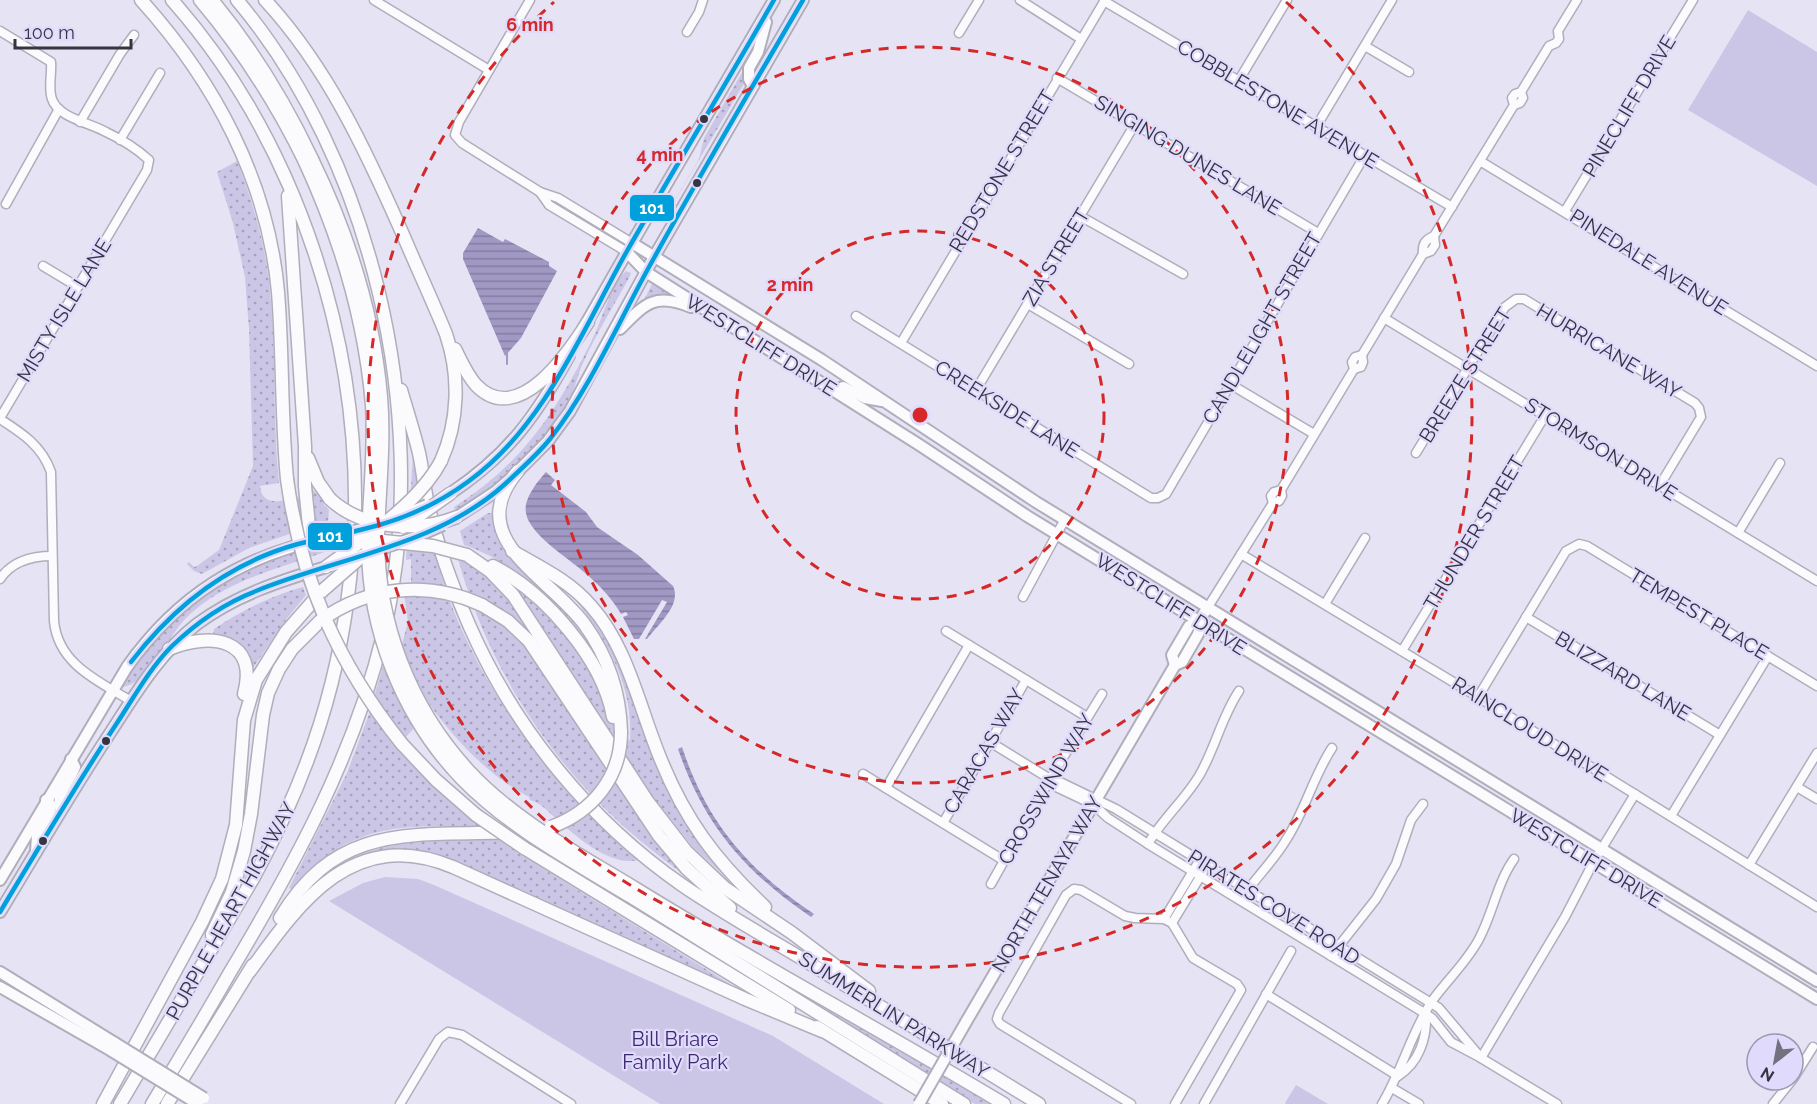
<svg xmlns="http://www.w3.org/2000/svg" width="1817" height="1104" font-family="Raleway,sans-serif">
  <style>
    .grass { fill: url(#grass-dots) }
    .park { fill: #cbc6e6 }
    .water { fill: url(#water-rules) }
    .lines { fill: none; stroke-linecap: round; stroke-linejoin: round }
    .stream { stroke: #a199c4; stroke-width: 2 }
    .minor-casing { stroke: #b0aebb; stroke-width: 11 }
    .major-casing { stroke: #b0aebb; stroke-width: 14 }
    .highway-casing { stroke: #b0aebb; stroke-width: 15 }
    .minor { stroke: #fbfbfd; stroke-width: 8 }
    .major { stroke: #fbfbfd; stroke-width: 10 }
    .highway { stroke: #fbfbfd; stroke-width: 12 }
    .major-bridge-casing { stroke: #b0aebb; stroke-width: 14; stroke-linecap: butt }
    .highway-bridge-casing { stroke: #b0aebb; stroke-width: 15; stroke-linecap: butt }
    .major-bridge { stroke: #fbfbfd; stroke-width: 10 }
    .highway-bridge { stroke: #fbfbfd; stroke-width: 12 }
    .bus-1-casing { stroke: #e0dbfc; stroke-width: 9 }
    .bus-1 { stroke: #00a0dc; stroke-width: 4.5 }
    .ring { fill: none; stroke: #d62828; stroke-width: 3; stroke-dasharray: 10 8 }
    .bus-dot { fill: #363441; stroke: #e0dbfc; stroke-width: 2 }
    .labels { text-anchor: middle; stroke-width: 4.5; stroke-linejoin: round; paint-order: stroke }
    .street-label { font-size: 20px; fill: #363441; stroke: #e0dbfc }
    .park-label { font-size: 20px; fill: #3c286d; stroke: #e0dbfc }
    .centre { fill: #d62828; stroke: #e0dbfc; stroke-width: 3 }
    .ring-label { font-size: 18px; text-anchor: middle; font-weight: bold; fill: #d62828; stroke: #e0dbfc; stroke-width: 4.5; stroke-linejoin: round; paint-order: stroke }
    .line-badge { stroke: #e0dbfc; stroke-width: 2 }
    .badge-label { font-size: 16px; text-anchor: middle; font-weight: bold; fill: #fff }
  </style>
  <defs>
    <pattern id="grass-dots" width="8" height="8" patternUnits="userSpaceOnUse" patternTransform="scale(1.5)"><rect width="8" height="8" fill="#cbc6e6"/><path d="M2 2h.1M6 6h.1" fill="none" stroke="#a6a2bc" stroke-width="1.8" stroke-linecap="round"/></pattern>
    <pattern id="water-rules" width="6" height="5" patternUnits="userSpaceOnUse" patternTransform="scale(1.5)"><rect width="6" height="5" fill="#a199c4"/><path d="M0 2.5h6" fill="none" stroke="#847ea1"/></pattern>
  </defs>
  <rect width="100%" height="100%" fill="#e5e3f4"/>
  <g class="grass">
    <polygon points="755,50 745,82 654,236 699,159 704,138"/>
    <path d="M237,161C252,200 264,239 269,281C277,348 272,416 279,483L260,486C262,509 285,500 300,497L303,521L298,531L249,548L202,574L194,571L187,564L189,562L194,567L197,566L219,550L253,466L249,329L245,277L233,223L217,172Z"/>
    <path d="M626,271L631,273L630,276C615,304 597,332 584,361C577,375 575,391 568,404C544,448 497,487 455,512L454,507C523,463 556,412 592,340C603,318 609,288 626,271Z"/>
    <polygon points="652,284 669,294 656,296 643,302"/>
    <path d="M413,457C422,495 429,535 440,572C473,681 553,788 639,860C608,867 575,835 553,816C546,809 540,803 530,800L529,797C485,774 449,733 422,694L416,726L405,738C433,771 464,799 500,825C479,828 460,826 439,826C377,826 332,839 292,890L289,888L347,773L369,714L384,662L402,644L408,622L404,593L411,583V559L406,560Z"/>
    <polygon points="310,487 326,502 324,505 329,510 328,523 316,526"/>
    <path d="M488,513H494L496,530L504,550L577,624L589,643L605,676C595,660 586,643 575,629C548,593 507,559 464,545L460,531Z"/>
    <path d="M327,545V551C279,569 224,580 186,618C168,636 148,685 122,687C127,672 140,658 150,645C195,592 258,553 327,545Z"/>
    <path d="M458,559L484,572L501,588L694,881C579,805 495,692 458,559Z"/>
    <path d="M514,586C545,606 571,636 589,669C599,685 601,700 608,716C611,725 623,734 630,741C634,681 603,634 567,589L582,602L608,636L642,723L690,828L703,849L730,881L692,846L645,787Z"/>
    <path d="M303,587L306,595L288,617L253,668C246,650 232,636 213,635L214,629C242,610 271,596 303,587Z"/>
    <path d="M496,839H522L530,845L516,852L748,995L428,852L399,850L346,863C379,838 455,841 496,839Z"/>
    <polygon points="763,971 928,1063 993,1104 975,1104 844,1024"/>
  </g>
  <g class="park">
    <polygon points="1748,10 1817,52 1817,186 1688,110"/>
    <polygon points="385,877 418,879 434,885 773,1036 884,1104 660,1104 329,901 363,883"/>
    <polygon points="1296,1085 1328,1104 1286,1104 1285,1103"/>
  </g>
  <g class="water">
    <polygon points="478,228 503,242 505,239 549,262 549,266 557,271 521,338 505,356 463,259 463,253"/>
    <path d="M546,472L555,480L551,485L586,512L597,527L638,555L673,586C682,605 658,624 647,639H645L667,602L662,600L639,639H634L623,617L628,615L626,612L621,614C612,598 598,584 584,572C568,558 529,534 526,513C523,499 538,481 546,472Z"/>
    <path d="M682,747C707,823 748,870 814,914L811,917C745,872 704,825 678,749Z"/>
  </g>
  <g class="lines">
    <polyline class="stream" points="507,364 507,352"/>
    <defs>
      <g id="minor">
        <polyline points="374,0 489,70"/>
        <polyline points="530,0 459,122 455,135 462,143 540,192 558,198 632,243"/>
        <polyline points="1020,0 1081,39"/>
        <polyline points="1104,1 1452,207"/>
        <path d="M0,31L51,62C52,74 48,88 52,99C58,118 91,123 106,132C121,139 137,149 149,160L147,170L0,418"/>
        <polyline points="687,32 699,12 703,0"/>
        <polyline points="959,33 979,0"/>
        <polyline points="1365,46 1409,72"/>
        <polyline points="1057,78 1318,233"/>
        <polyline points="1239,80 1287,0"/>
        <polyline points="1514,105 1520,103 1523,98 1521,92"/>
        <polyline points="80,122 120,54 134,35"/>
        <polyline points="1316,127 1392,0"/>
        <polyline points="120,140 160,73"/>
        <polyline points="1480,161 1817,366"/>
        <polyline points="540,192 549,205 627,252"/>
        <polyline points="6,204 59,109"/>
        <polyline points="1565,211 1693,0"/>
        <polyline points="1080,216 1183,274"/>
        <polyline points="1423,254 1431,251 1435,245 1434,236"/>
        <polyline points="43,266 78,287"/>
        <polyline points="1028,304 1129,364"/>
        <polyline points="856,316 1151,498 1158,498 1166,494 1365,155"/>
        <polyline points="1384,318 1817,581"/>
        <polyline points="901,343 1105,0"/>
        <polyline points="1354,369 1361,367 1363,362 1362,355"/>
        <polyline points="1230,384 1314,434"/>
        <polyline points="976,390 1135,124"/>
        <path d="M0,419C22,433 42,446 51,472L54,621C58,664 98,681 131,701"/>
        <polyline points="1416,453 1505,307 1516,299 1524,299 1695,403 1699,408 1701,417 1660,485"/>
        <polyline points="1273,503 1271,496 1274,492 1281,490"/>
        <polyline points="1738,533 1780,463"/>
        <polyline points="1241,554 1478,697 1817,907"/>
        <path d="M0,579C12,561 31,556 52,556"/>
        <polyline points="1023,597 1065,519"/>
        <polyline points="1325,604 1365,538"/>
        <path d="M1208,607L1273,503L1279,501L1282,496L1281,490L1354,369L1352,362L1355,357L1362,355L1423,254C1422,244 1425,240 1434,236L1514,105L1512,98L1515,94L1521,92L1549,46L1556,43L1559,39L1558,31L1577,0"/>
        <polyline points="1526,617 1720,735"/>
        <polyline points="946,631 1087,717"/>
        <polyline points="1402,651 1546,414"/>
        <polyline points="1478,697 1566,551 1579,544 1587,546 1817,686"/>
        <polyline points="990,742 1050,779 1056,780 1116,809 1431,1003 1439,1008 1477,1053"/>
        <polyline points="863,774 1003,860"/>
        <polyline points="1050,779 1054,786 1094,805 1108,818 1148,844 1426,1014 1432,1018 1451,1042 1481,1058 1557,1104"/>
        <polyline points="1797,787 1817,799"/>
        <polyline points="886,788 969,645"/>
        <polyline points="1671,816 1768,656"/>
        <polyline points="943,823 1026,680"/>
        <path d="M1148,844C1162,819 1184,801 1199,776C1215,749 1221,718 1239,691"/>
        <polyline points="1749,865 1817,753"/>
        <polyline points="991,884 1050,779 1102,694"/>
        <path d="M1241,900C1254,879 1273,862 1286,840C1305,811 1313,777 1332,748"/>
        <polyline points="1164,919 1199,861"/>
        <polyline points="1172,923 1203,872"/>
        <polyline points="1331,956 1376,899 1396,864 1411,820 1423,804"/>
        <polyline points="1266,994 1398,1076"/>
        <polyline points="1481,1058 1565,917 1593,863 1635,794"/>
        <path d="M1398,1076C1419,1063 1427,1038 1426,1015"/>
        <polyline points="1793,1079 1813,1047"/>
        <polyline points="1392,1088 1419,1104"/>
        <polyline points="400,1104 439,1039 448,1032 462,1035 571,1104"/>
        <polyline points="1131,1104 1000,1024 997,1019 999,1013 1066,895 1074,889 1081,890 1125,916 1135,918 1164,919 1172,923 1193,958 1237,984 1241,990 1175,1104"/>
        <polyline points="1204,1104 1291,951"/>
        <path d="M1382,1104C1402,1071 1411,1033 1432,1001C1447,980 1467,962 1479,939C1493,913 1497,883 1514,859"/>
        <polyline points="1773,1104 1792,1080"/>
      </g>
      <g id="major">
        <polyline points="753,86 749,79 749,68 758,52 766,22"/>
        <polyline points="632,243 822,360 1036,502 1817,981"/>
        <polyline points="627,252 646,272 918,444 1027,516 1817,999"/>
        <polyline points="583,329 632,243 774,0"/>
        <path d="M620,329C645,304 654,292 691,307"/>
        <polyline points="834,391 843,387 865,398 882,401"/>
        <path d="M451,493C509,454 536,416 569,356"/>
        <polyline points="457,517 495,492 510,479 548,441 570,411 654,257 803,0"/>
        <polyline points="1175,665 1172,655 1189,626 1199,621"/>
        <path d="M61,808C55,793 70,781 75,767L71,759"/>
        <polyline points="36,852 37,835 51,808 51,805 46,800"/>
        <path d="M0,880L127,667C178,595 242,556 327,538"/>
        <path d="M0,912C37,851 73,789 112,730C137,691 161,652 197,624C236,595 280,581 326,567"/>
        <polyline points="0,972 115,1043"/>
        <polyline points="0,987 110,1050"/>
        <polyline points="966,1022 1172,670 1175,665 1182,662 1197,636 1199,632 1199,621 1208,607"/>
      </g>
      <g id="highway">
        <path d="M141,0C215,82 268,181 278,292C283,354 281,417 287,479"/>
        <path d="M172,0C300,145 364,350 354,542"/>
        <path d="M200,0C242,50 277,104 305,162"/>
        <path d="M212,0C252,48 285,102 312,159"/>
        <path d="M237,0C372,160 430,413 387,618"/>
        <path d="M265,0C328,68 367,153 404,237C418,270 433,302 446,334C460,375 459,421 441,461"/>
        <polyline points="288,196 305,446 305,486 309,526 306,535 297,544"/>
        <path d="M455,349C461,361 467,375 476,385C518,429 569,352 588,322"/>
        <path d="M401,390C407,411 414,432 419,453C423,471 424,490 429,508C438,548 453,588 470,627C515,729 590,821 682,885C723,913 768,938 811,964C887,1010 963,1057 1039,1104"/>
        <polyline points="308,458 318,482 330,499"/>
        <path d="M518,471C460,539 551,577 585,625C608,657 620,694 621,732"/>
        <path d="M512,551C540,567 570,581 591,606C627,646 639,706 659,755C684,819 716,861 765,907"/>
        <polyline points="467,555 490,571 513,595 648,802 686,851 725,888 792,933 869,991"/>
        <path d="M493,566C545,593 603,659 613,717"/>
        <polyline points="482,605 508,621 529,641 659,836 686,868 730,908"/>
        <path d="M169,649C210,632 259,638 244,694"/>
        <polyline points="402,744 436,780 476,815"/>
        <polyline points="524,848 789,1010"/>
        <path d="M638,890C758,964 883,1031 1004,1104"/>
        <polyline points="633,898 964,1104"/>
        <path d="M280,918C331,834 392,834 480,833C497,832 514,834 531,832"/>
        <polyline points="213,945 212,934 232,892 244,851 251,814 263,715 268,693 279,669 292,649 320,621"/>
        <path d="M250,971C301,900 354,826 453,867L745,999L822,1031"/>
        <polyline points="817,1027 942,1104"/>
        <polyline points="103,1104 202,922 222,879 236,825 244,720 256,680 286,632 322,591"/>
        <path d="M120,1104L254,877C310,773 342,677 352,559"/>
        <path d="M152,1104C178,1061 204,1018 229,974C294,865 353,759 383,635"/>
        <polyline points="167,1104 253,965"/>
      </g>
    </defs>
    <use href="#minor" class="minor-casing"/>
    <use href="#major" class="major-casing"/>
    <use href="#highway" class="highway-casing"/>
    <use href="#minor" class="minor"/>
    <use href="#major" class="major"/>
    <use href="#highway" class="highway"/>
    <defs>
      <g id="major-bridge">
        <polyline points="389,521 427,505"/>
        <polyline points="334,536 374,526"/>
        <polyline points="331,566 413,538 443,525"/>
        <polyline points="115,1043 204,1098"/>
        <polyline points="110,1050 198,1104"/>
        <polyline points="919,1104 966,1022"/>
      </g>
      <g id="highway-bridge">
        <path d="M312,159C348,233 374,315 381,397C385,444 379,491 378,538C378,623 410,707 468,770C515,821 579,854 638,890"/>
        <path d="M305,162C340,238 365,322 372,405C375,450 369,496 368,541C367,628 402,717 462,779C511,829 574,862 633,898"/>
        <path d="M287,479C301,581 338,664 402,744"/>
        <path d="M330,499C362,529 418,533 457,517"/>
        <polyline points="403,527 451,493"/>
        <polyline points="327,538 364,540"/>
        <polyline points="383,541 433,546 467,555"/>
        <path d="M326,567C364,539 419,503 441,461"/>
        <polyline points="322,591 362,556"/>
        <path d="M320,621C368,586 428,580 482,605"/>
        <polyline points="476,815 524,848"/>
        <path d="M551,827C592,812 621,778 621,732"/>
      </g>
    </defs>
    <use href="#major-bridge" class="major-bridge-casing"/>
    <use href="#highway-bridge" class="highway-bridge-casing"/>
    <use href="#major-bridge" class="major-bridge"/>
    <use href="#highway-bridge" class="highway-bridge"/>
    <defs>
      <g id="bus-1">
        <path d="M131,662C174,606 229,563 298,544C320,538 342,535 364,529C402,520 438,504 469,481C544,427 583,329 627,251C675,167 726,84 774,0"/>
        <path d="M0,912C38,849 76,785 117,723C134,697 150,668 172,646C196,623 225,603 256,591C339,557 437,546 505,484C520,470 537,455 550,439C593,384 620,318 654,258C702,171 753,86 803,0"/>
      </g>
    </defs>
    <use href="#bus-1" class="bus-1-casing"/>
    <use href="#bus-1" class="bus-1"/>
  </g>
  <g class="ring">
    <circle cx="920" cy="415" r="184"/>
    <circle cx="920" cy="415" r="368"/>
    <path d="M1286 2A552 552 0 1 1 554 2"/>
  </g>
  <g class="bus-dot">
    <circle cx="704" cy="119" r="5"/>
    <circle cx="697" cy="183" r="5"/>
    <circle cx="106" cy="741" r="5"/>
    <circle cx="43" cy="841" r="5"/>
  </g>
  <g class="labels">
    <g class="street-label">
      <text transform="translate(1278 104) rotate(31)" y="7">COBBLESTONE AVENUE</text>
      <text transform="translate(1629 106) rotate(-59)" y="7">PINECLIFF DRIVE</text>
      <text transform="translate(1188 155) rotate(31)" y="7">SINGING DUNES LANE</text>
      <text transform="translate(1002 171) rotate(-59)" y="7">REDSTONE STREET</text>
      <text transform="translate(1056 257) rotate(-59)" y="7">ZIA STREET</text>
      <text transform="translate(1649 262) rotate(32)" y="7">PINEDALE AVENUE</text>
      <text transform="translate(64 310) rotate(-59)" y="7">MISTY ISLE LANE</text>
      <text transform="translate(1262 328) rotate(-60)" y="7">CANDLELIGHT STREET</text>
      <text transform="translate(761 345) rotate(32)" y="7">WESTCLIFF DRIVE</text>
      <text transform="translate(1609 351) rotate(31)" y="7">HURRICANE WAY</text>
      <text transform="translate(1465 375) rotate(-58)" y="7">BREEZE STREET</text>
      <text transform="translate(1007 409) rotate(32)" y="7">CREEKSIDE LANE</text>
      <text transform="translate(1601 449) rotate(32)" y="7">STORMSON DRIVE</text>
      <text transform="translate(1474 533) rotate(-59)" y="7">THUNDER STREET</text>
      <text transform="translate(1171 604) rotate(32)" y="7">WESTCLIFF DRIVE</text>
      <text transform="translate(1699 614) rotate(31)" y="7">TEMPEST PLACE</text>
      <text transform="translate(1623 676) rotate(31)" y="7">BLIZZARD LANE</text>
      <text transform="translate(1530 729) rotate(32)" y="7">RAINCLOUD DRIVE</text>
      <text transform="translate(984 751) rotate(-60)" y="7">CARACAS WAY</text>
      <text transform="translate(1046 789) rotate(-60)" y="7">CROSSWIND WAY</text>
      <text transform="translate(1586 858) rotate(31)" y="7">WESTCLIFF DRIVE</text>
      <text transform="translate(1047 884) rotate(-60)" y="7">NORTH TENAYA WAY</text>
      <text transform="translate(1274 907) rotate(32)" y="7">PIRATES COVE ROAD</text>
      <text transform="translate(231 911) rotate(-61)" y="7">PURPLE HEART HIGHWAY</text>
      <text transform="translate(894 1015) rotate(32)" y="7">SUMMERLIN PARKWAY</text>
    </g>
    <g class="park-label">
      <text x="675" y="1046">Bill Briare<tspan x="675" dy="23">Family Park</tspan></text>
    </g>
  </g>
  <circle cx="920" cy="415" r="9" class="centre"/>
  <g class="ring-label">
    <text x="530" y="31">6 min</text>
    <text x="660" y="161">4 min</text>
    <text x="790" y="291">2 min</text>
  </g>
  <g class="line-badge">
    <rect x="629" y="194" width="46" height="28" rx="6" fill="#00a0dc"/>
    <rect x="307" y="522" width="46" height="29" rx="6" fill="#00a0dc"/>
  </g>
  <g class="badge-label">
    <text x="652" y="214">101</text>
    <text x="330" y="542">101</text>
  </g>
  <g transform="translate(1775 1062) rotate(211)"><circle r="28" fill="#e0dbfc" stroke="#9c98b1" stroke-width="1.5"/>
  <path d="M0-4.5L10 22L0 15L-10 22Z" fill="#737180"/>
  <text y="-9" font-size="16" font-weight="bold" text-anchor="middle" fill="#363441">N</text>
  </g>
  <path d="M15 39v9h116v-9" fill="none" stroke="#363441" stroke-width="3"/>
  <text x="24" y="39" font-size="18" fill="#363441" stroke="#e0dbfc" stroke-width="4.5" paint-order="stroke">100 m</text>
</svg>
